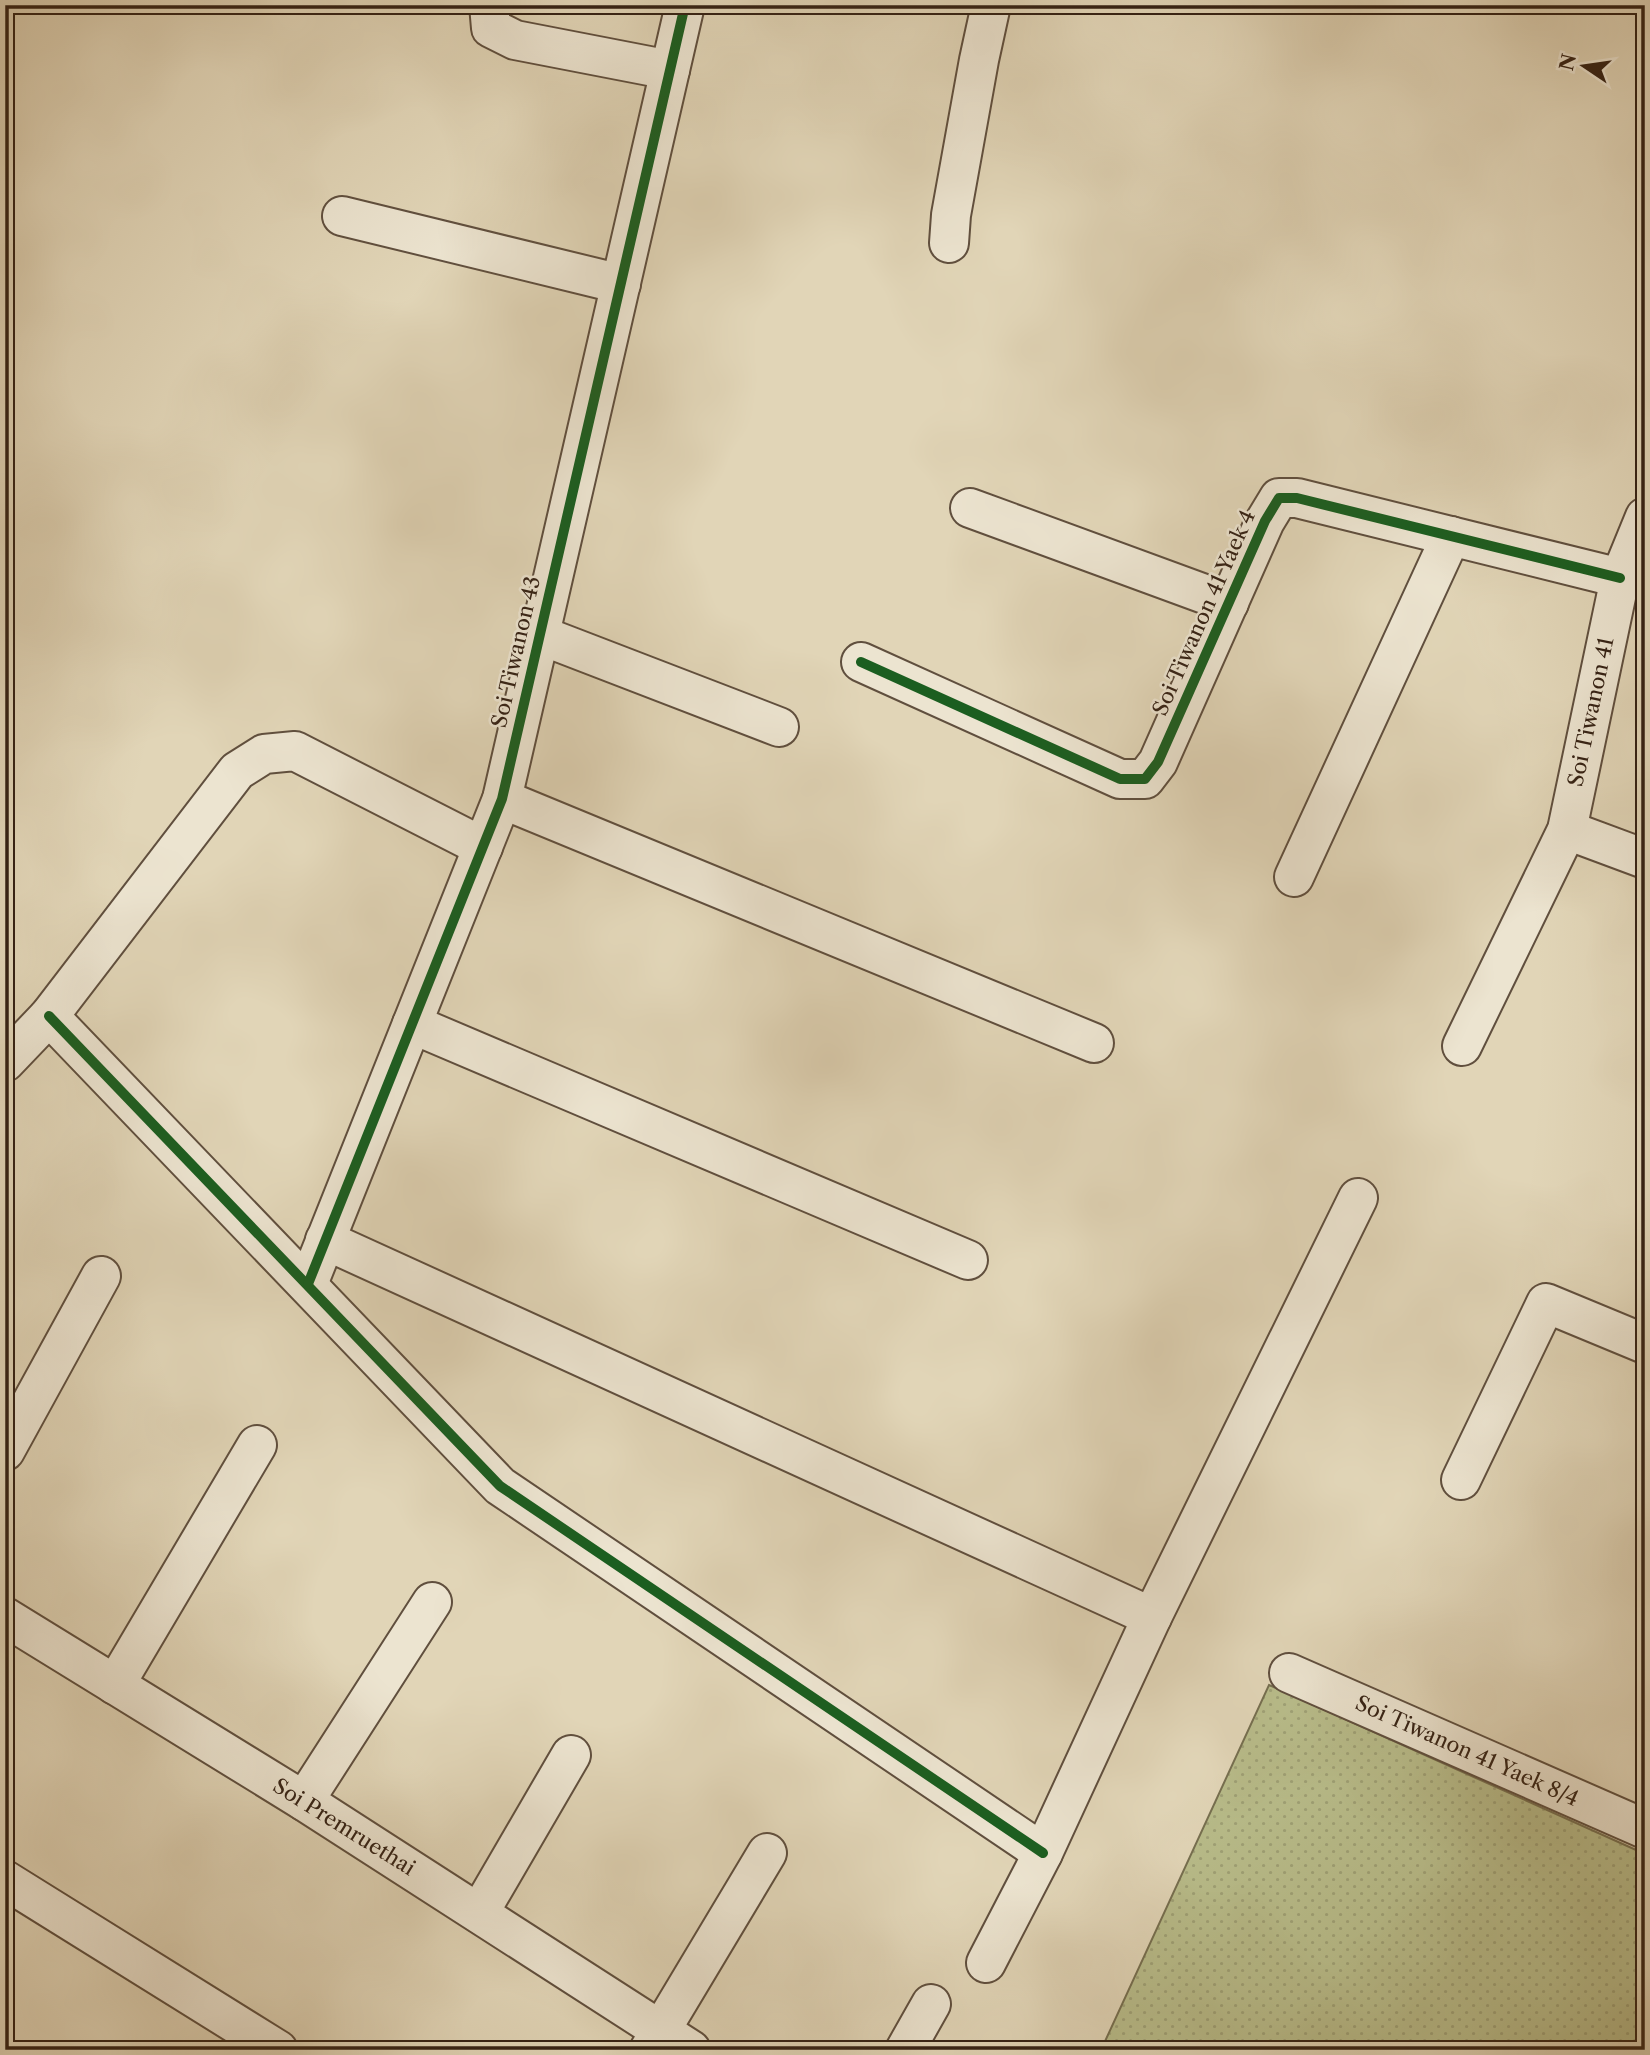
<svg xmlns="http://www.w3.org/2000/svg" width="1650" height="2055" font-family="'Libre Caslon Text',serif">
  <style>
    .grass { fill: url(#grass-dots); stroke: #766f50; stroke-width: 2 }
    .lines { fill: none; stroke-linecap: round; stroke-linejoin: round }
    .minor-casing { stroke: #604f3e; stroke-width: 42 }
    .minor { stroke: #ece4d0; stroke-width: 38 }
    .cycleway-casing { stroke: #ece4d0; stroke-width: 15 }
    .cycleway { stroke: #1b5e20; stroke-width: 10 }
    .labels { text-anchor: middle; stroke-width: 5; stroke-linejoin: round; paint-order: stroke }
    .street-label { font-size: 21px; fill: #352215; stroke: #ece4d0 }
  </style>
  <defs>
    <pattern id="grass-dots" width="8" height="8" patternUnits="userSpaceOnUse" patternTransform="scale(1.75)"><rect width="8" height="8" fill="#b8bc8a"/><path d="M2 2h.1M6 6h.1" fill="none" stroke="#9fa176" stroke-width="1.8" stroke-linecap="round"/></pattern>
  </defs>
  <rect width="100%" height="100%" fill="#e1d5b7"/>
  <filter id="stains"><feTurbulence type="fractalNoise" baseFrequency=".00286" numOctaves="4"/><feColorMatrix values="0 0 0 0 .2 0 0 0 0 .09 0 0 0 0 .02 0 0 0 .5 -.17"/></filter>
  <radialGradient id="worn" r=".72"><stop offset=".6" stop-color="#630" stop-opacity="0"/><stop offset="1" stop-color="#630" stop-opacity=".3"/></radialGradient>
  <polygon class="grass" points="1269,1685 1645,1854 1645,2050 1101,2050"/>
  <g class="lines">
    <defs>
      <g id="minor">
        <polyline points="489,5 491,28 515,40 670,70"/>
        <polyline points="342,216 621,284"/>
        <polyline points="949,243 951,215 979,60 991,5"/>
        <polyline points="970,508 1229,603"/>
        <polyline points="540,635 779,727"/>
        <polyline points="861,662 1120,779 1145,779 1158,762 1265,521 1279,498 1297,498 1620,578"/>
        <polyline points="502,799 1094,1043"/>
        <polyline points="1567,830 1645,859"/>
        <polyline points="1294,877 1451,536"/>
        <polyline points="49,1016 500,1486 1043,1853"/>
        <polyline points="412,1024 968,1260"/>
        <polyline points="1462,1046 1567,830 1620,578 1645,517"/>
        <polyline points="5,1062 49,1016 237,771 264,754 295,751 483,847"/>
        <polyline points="325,1240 1152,1617"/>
        <polyline points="308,1284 502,799 685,5"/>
        <polyline points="5,1451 101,1276"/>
        <polyline points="1461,1480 1546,1303 1645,1344"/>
        <polyline points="5,1617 304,1801 691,2050"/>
        <polyline points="1289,1673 1645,1829"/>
        <polyline points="115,1685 257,1445"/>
        <polyline points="304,1801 432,1602"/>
        <polyline points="5,1880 278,2050"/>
        <polyline points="479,1913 571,1755"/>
        <polyline points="986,1963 1043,1853 1152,1617 1358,1198"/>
        <polyline points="649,2050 767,1853"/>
        <polyline points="905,2050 931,2004"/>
      </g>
    </defs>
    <use href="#minor" class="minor-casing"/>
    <use href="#minor" class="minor"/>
    <defs>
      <g id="cycleway">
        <polyline points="861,662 1120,779 1145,779 1158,762 1265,521 1279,498 1297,498 1620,578"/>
        <polyline points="49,1016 500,1486 1043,1853"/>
        <polyline points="308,1284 502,799 685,5"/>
      </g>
    </defs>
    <use href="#cycleway" class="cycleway-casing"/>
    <use href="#cycleway" class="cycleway"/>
  </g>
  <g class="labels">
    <g class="street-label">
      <text transform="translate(1204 613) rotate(-66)" y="7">Soi Tiwanon 41 Yaek 4</text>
      <text transform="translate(516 652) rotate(-77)" y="7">Soi Tiwanon 43</text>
      <text transform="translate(1591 712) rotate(-78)" y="7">Soi Tiwanon 41</text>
      <text transform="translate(1467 1751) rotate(24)" y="7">Soi Tiwanon 41 Yaek 8/4</text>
      <text transform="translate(344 1827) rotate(32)" y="7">Soi Premruethai</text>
    </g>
  </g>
  <rect width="1650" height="2055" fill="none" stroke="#e1d5b7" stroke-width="28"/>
  <rect x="7" y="7" width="1636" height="2041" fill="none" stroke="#352215" stroke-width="3.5"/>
  <rect x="14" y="14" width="1622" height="2027" fill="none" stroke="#352215" stroke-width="2"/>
  <g transform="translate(1584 66) rotate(283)" stroke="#ece4d0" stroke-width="5" paint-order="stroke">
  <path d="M0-5L12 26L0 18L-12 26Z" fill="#352215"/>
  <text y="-10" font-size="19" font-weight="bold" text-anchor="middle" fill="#352215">N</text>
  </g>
  <rect width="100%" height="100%" filter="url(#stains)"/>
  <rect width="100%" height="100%" fill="url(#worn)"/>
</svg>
